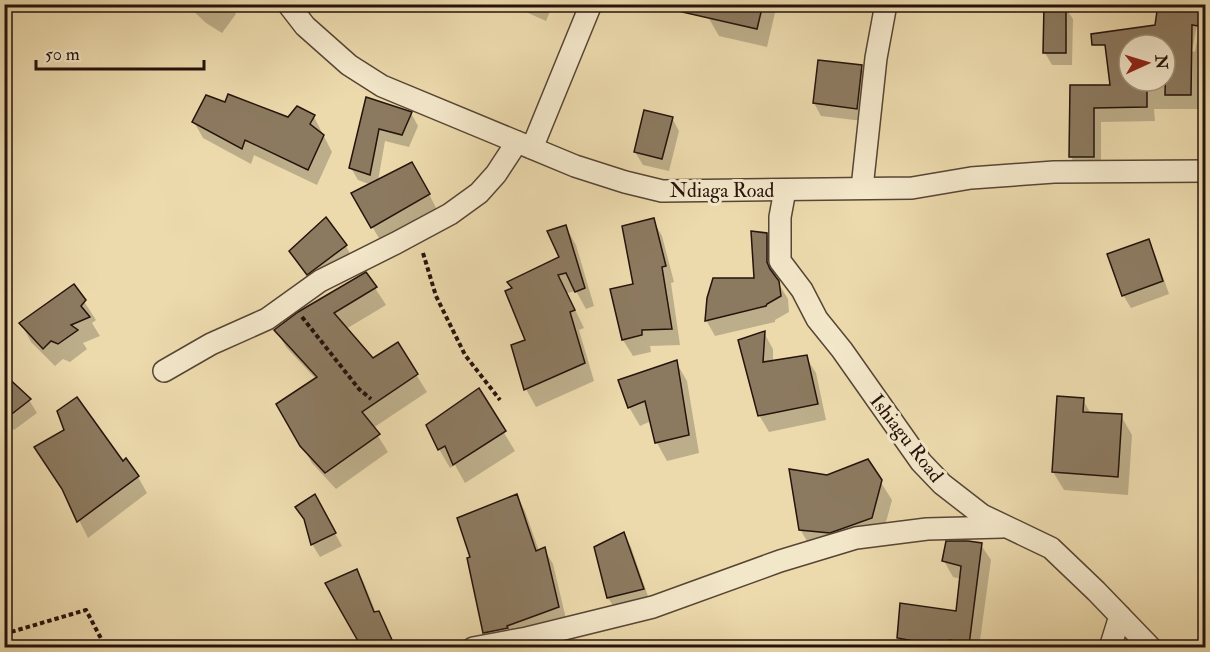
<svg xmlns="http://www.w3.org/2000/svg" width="1210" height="652" font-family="'IM FELL Double Pica',serif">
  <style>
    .shadow { fill: #0003; fill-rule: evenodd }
    .building { fill: #8c7a60; stroke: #25130c; stroke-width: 1.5 }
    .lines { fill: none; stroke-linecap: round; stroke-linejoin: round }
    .street-casing { stroke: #574534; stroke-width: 24 }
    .path { stroke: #25130c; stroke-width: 4; stroke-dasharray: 4.5 3; stroke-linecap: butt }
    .street { stroke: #f3e7ca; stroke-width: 21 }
    .labels { text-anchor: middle; stroke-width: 6; stroke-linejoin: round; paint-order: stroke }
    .street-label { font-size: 20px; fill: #25130c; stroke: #f3e7ca }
  </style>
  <rect width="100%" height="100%" fill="#ecdaad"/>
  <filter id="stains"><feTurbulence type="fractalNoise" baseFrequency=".00333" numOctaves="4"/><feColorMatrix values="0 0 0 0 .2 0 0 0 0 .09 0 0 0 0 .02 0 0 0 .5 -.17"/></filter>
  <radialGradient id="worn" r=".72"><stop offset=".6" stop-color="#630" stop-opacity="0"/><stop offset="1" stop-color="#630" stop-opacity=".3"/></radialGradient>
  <g class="shadow">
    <polygon points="186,4 230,4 236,14 222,33 206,23"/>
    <polygon points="515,4 553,4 546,21 517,8"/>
    <polygon points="711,4 777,4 767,47 719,36 708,17"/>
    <path d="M1201,4L1192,51L1195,52L1204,4H1206V88H1198V109H1154L1155,121L1101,122V171H1079L1071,157V86H1111L1105,33L1156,27ZM1129,45H1165V81H1129Z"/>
    <polygon points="1065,7 1073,19 1072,65 1052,65 1045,53"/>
    <polygon points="861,67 868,79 863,121 821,116 814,103"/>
    <polygon points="367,99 411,113 418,126 409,147 385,141 378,181 423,182 439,214 383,245 353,194 371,185 358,180 351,168"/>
    <polygon points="314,117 332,152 317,185 254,155 251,164 203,138 194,122"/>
    <polygon points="672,118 679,131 669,171 643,165 635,152"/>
    <polygon points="653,220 662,236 674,282 671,283 680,345 650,346 651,352 633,356 623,340 635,285"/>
    <polygon points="566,227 576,245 594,306 586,309 576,291 567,293 584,328 579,330 594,381 536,407 526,389 527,341 513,290 509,283 561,258"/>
    <polygon points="766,234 776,250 776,279 788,299 789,312 775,320 775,322 715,336 706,320 755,279"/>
    <polygon points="1148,241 1155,254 1169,294 1131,308 1123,295"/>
    <polygon points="346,246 353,259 315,286 291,251"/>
    <polygon points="366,274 386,305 346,329 372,360 397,344 427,392 373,428 388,452 336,489 312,463 278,405 316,379 286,347 276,330"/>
    <polygon points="74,286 96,320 92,323 100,336 83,343 87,349 70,362 63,359 55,366 31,342 21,323"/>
    <polygon points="764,333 773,349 773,362 806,357 816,373 826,420 769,432 759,415"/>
    <polygon points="676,362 687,381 699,453 667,461 657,443 651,421 640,426 629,407"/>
    <polygon points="4,376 29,400 37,413 14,430 4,419"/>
    <polygon points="478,390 515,451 465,483 455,465 450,468 439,449"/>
    <polygon points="1083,400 1091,414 1121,416 1132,435 1128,495 1064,490 1053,472"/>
    <polygon points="36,448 122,463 138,477 147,493 88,538 67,496"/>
    <polygon points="880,481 892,500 882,537 811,548 800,529"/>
    <polygon points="314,496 342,546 320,557 312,544 307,524 297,507"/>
    <polygon points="517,496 525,511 539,551 544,549 553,564 567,623 493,648 484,633"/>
    <polygon points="623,534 631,547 650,602 616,610 608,598"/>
    <polygon points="981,545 991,560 979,648 904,648 898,638 957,612 961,579 953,577 944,561"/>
    <polygon points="357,570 364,583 376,613 379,613 396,648 364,648"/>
    <polygon points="664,639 669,648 649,648"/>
  </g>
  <g class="building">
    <polygon points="683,4 763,4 757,29 682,12"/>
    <polygon points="1158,4 1202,4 1198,26 1192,25 1191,95 1165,95 1166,45 1129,45 1129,81 1147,81 1147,107 1094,108 1094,157 1069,157 1070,85 1110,85 1105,45 1092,45 1091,34 1155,25"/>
    <polygon points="1044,5 1066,5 1066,53 1043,53"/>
    <polygon points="818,60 862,65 857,109 813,103"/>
    <polygon points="228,94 288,117 297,106 315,115 310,124 324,135 308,170 245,140 242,149 192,122 206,95 225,102"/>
    <polygon points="366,97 412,112 402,135 379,129 370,175 349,168"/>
    <polygon points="644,110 673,117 662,159 634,152"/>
    <polygon points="412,162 430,194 371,228 351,193"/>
    <polygon points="326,217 347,245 307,275 289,251"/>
    <polygon points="654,218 666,266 662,267 672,329 642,330 642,335 622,340 610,289 633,284 622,226"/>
    <polygon points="566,225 585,288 575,292 566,273 558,275 575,310 570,312 585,363 524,390 511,345 525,340 505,291 512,288 507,282 559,257 547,231"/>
    <polygon points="751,231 767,233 767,262 770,269 779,281 781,296 767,304 766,306 705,321 707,298 713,278 754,278"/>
    <polygon points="1149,239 1163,281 1122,296 1107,254"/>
    <polygon points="366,272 377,287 334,313 373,358 398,342 418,374 362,412 380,434 325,473 300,446 276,404 317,377 274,330 298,312"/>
    <polygon points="74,284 86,300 81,306 90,317 71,325 78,330 58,344 51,341 43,349 19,323"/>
    <polygon points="765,331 763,362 807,355 818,404 758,416 738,340"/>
    <polygon points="677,360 689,435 655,443 645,401 628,408 618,380"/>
    <polygon points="4,374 31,399 4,420"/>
    <polygon points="479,388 506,431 453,465 445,446 438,450 426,425"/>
    <polygon points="1057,396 1084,398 1083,412 1122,414 1118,477 1052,472"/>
    <polygon points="77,397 123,461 126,458 139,476 77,522 62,489 34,447 64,430 57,411"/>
    <polygon points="868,459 882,480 872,518 830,533 799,530 789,469 827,475"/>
    <polygon points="315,494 336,533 311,545 304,519 295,507"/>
    <polygon points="517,494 536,551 545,547 559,607 507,626 508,628 483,633 467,558 470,557 457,518"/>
    <polygon points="624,532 644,589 607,598 594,547"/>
    <polygon points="946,541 968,541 982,543 969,645 950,640 948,647 897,638 900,603 956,611 961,566 942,561"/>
    <polygon points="357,569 374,612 379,611 392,640 375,648 362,648 325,583"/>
  </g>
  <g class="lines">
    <defs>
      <g id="street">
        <polyline points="288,4 305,26 349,65 382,86 575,166 625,182 662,191 912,188 971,178 1054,172 1206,171"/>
        <polyline points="532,148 591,4"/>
        <polyline points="862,188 876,58 886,4"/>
        <polyline points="785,190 780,217 780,261 802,290 817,319 842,350 921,462 942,484 982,515 1051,548 1096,591 1151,648"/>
        <polyline points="164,371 211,344 267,319 320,281 396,243 450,214 479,193 496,174 517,142"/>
        <polyline points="473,648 527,638 653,607 780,561 856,538 927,529 1002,527"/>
        <polyline points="1110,648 1120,616"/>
      </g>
    </defs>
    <use href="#street" class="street-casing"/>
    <g class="path">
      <polyline points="423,253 436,296 465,355 500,400"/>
      <polyline points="302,317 359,389 371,399"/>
      <polyline points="4,634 86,610 106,648"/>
    </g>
    <use href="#street" class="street"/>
  </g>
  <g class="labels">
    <g class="street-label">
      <text x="722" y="197">Ndiaga Road</text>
      <text transform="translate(907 438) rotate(52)" y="7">Ishiagu Road</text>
    </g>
  </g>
  <rect width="1210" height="652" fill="none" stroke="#ecdaad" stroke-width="24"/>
  <rect x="6" y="6" width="1198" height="640" fill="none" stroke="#25130c" stroke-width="3"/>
  <rect x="12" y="12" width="1186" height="628" fill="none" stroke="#25130c" stroke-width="1.5"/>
  <g transform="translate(1147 63) rotate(86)"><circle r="28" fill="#f3e7ca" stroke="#a1927e" stroke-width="1.5"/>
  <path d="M0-4.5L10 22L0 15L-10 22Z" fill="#8f2418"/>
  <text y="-9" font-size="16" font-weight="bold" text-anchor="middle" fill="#25130c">N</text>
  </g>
  <path d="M36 60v9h168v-9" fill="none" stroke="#25130c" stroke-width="3"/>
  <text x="45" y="60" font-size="18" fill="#25130c" stroke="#f3e7ca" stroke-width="4.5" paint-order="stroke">50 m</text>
  <rect width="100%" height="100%" filter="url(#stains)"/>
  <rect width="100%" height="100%" fill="url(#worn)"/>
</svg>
